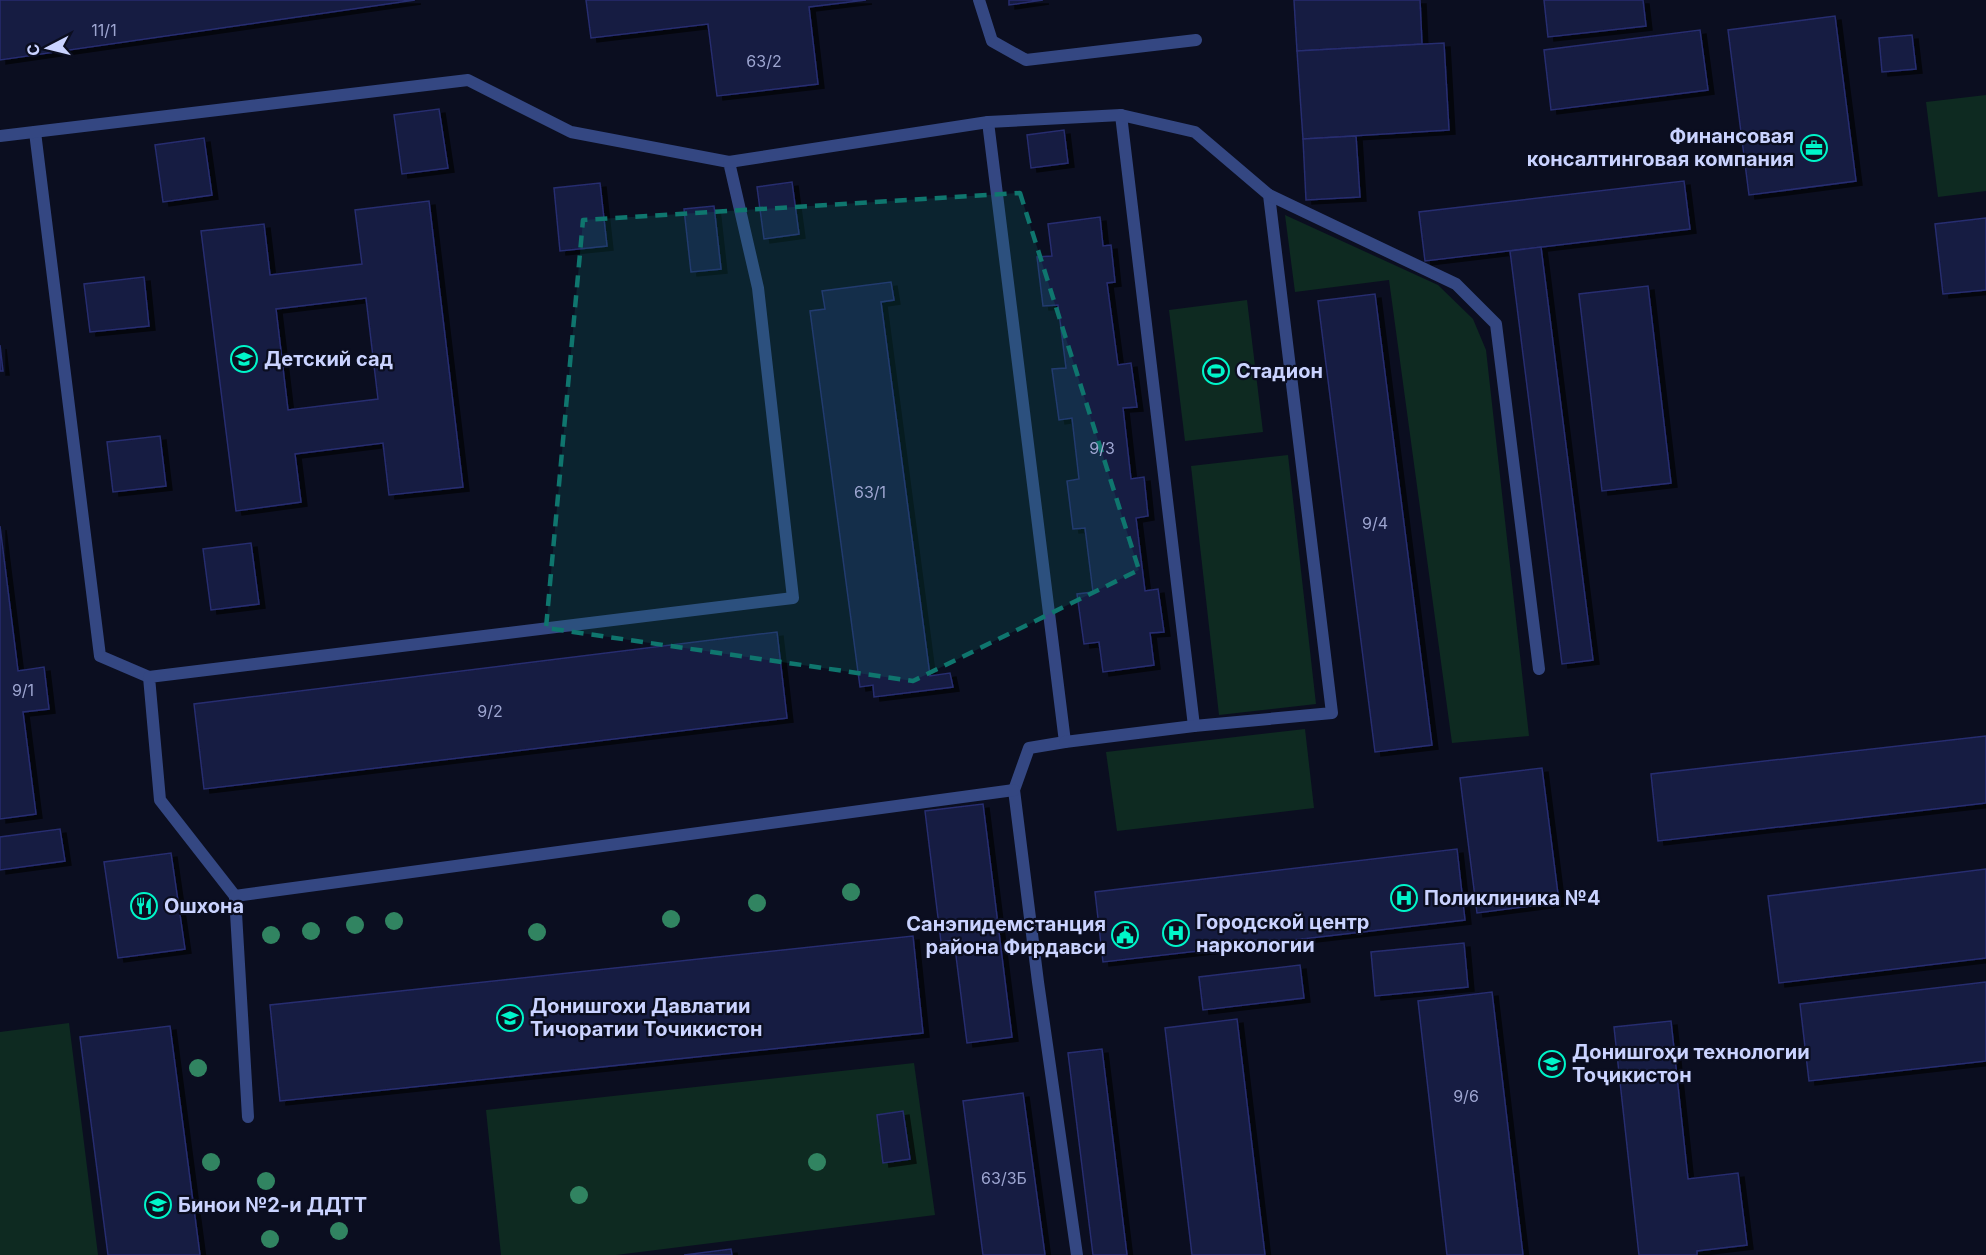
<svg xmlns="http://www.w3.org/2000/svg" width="1986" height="1255" font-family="Inter,sans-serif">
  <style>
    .green { fill: #0e2a21 }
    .building { fill: #161a42; stroke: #272d6f; stroke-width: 1.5; fill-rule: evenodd; filter: url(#shadow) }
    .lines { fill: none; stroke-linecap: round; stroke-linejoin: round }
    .service { stroke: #344782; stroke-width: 12 }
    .tree { fill: #318461 }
    .marked { fill: #0f766e; fill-opacity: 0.2; stroke: #0f766e; stroke-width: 4.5; stroke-dasharray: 12 8; stroke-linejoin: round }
    .labels { text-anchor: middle; stroke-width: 4.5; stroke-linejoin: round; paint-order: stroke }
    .number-label { font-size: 16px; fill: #9da5d0 }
    .poi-label { font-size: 20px; font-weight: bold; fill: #cad3ff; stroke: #0b0e20; text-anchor: start }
  </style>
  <defs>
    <filter id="shadow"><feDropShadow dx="6" dy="4" stdDeviation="0" flood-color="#0009"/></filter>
  </defs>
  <rect width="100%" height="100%" fill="#0b0e20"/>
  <g class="green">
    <polygon points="1986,95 1986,191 1938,197 1926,102"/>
    <polygon points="1285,215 1438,285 1473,319 1486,350 1529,736 1452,743 1389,280 1295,292"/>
    <polygon points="1247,300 1263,432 1185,441 1169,310"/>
    <polygon points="1288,455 1316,704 1219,715 1191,466"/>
    <polygon points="1305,729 1314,808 1117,831 1106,752"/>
    <polygon points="69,1023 98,1255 0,1255 0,1032"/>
    <polygon points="914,1063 935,1215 616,1255 501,1255 486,1110"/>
  </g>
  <g class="building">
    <polygon points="0,0 415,0 0,60"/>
    <polygon points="586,0 866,0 809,7 818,84 717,96 708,24 591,38"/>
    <polygon points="1009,0 1043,0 1009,5"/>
    <polygon points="1294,0 1420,0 1422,44 1297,51"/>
    <polygon points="1544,0 1643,0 1646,26 1548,37"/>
    <polygon points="1835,16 1856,181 1749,195 1728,30"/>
    <polygon points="1700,30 1708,90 1551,110 1544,50"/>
    <polygon points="1912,35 1916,69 1882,72 1879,38"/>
    <polygon points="1444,43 1449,130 1303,139 1297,51"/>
    <polygon points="439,109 448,168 402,174 394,115"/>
    <polygon points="1064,130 1068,163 1031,168 1027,135"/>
    <polygon points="1356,136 1360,197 1306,200 1303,139"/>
    <polygon points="204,138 212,195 163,202 155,145"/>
    <polygon points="1684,181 1690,229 1425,261 1419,212"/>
    <polygon points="792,182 799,234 764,239 757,187"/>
    <polygon points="600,183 607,246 560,251 554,188"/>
    <path d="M429,201L463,487L389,495L383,443L295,454L301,502L236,511L201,231L264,224L270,275L362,264L355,210ZM366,298L378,399L288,410L276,309Z"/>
    <polygon points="714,206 721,269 691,272 684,209"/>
    <polygon points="1100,217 1103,246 1111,245 1115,282 1107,283 1118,365 1131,363 1137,407 1123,408 1131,479 1144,477 1148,516 1136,518 1145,591 1158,589 1164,632 1150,633 1154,665 1103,672 1099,642 1084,644 1077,594 1093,592 1085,528 1073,529 1067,481 1079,479 1072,418 1059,420 1052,369 1066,368 1058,305 1043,306 1037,257 1052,256 1048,224"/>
    <polygon points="1986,218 1986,290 1943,294 1935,224"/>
    <polygon points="1541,247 1593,660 1562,664 1510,251"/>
    <polygon points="144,277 149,326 90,332 84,284"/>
    <polygon points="891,282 894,300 881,302 930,676 950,673 953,687 874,697 873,685 860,687 810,311 825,309 822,291"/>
    <polygon points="1648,286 1671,483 1602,491 1579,294"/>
    <polygon points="1375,294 1432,745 1375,752 1318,301"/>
    <polygon points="0,345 3,371 0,371"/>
    <polygon points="160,436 166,486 113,492 107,442"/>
    <polygon points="0,526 18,671 44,667 49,709 23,712 36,814 0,819"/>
    <polygon points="251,543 259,604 211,610 203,549"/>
    <polygon points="777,632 787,718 204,789 194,704"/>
    <polygon points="1986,736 1986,803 1658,841 1651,774"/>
    <polygon points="1542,768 1559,902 1477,913 1460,778"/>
    <polygon points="983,804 1012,1037 967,1043 954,940 941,942 925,811"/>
    <polygon points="60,829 65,861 0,870 0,837"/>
    <polygon points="1457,849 1465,920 1103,962 1095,892"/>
    <polygon points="171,853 185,949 118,958 104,862"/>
    <polygon points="1986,869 1986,958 1779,983 1768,896"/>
    <polygon points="913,936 923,1033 280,1101 270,1005"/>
    <polygon points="1464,943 1468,987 1375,996 1371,952"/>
    <polygon points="1300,965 1304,998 1203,1010 1199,977"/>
    <polygon points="1986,982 1986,1061 1809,1081 1800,1004"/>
    <polygon points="1492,992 1523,1255 1447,1255 1418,1001"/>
    <polygon points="1237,1019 1265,1255 1192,1255 1165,1028"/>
    <polygon points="1671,1021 1688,1179 1738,1173 1747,1245 1697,1251 1697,1255 1639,1255 1614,1027"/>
    <polygon points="170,1026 200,1255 108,1255 80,1037"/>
    <polygon points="1102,1049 1127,1255 1093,1255 1068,1053"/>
    <polygon points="1023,1093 1045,1255 983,1255 963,1101"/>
    <polygon points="903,1111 910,1159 883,1163 877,1115"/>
    <polygon points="731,1249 732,1255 684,1255"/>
  </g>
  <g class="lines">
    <g class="service">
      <polyline points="979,0 992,41 1026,60 1196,40"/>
      <polyline points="1121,115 1194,726"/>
      <polyline points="988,122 1065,742 1029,748 1014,790 1038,982 1077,1255"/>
      <polyline points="35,132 100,656 149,677"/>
      <polyline points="0,136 468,80 571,132 729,162 758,288 793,598 149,677 160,800 235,896"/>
      <polyline points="729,162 988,122 1121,115 1195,132 1269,195 1332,713 1194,726 1065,742"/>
      <polyline points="1269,195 1456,284 1496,324 1539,669"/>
      <polyline points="248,1117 235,896 1014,790"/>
    </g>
  </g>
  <g class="tree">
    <circle cx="851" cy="892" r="9"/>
    <circle cx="757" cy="903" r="9"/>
    <circle cx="671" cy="919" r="9"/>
    <circle cx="394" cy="921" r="9"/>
    <circle cx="355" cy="925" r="9"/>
    <circle cx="311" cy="931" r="9"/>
    <circle cx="537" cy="932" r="9"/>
    <circle cx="271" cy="935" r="9"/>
    <circle cx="198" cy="1068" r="9"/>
    <circle cx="211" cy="1162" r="9"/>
    <circle cx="817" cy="1162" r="9"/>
    <circle cx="266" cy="1181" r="9"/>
    <circle cx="579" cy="1195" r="9"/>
    <circle cx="339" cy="1231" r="9"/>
    <circle cx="270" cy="1239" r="9"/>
  </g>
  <path class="marked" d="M1020,193L1139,570L913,681L546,628L583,220Z"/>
  <defs>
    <symbol id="office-ring" viewBox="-11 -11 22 22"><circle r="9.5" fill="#0b0e20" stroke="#00f5c9" stroke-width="1.5"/><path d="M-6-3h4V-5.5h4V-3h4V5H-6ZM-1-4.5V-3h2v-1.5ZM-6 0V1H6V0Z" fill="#00f5c9"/></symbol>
    <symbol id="school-ring" viewBox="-11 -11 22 22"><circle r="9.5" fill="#0b0e20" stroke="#00f5c9" stroke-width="1.5"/><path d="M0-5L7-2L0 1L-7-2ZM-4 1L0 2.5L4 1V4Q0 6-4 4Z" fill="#00f5c9"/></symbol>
    <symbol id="stadium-ring" viewBox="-11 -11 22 22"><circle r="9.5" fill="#0b0e20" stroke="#00f5c9" stroke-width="1.5"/><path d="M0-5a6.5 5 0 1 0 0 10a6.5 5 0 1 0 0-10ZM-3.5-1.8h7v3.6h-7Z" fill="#00f5c9"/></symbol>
    <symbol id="hospital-ring" viewBox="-11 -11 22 22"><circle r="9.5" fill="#0b0e20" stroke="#00f5c9" stroke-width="1.5"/><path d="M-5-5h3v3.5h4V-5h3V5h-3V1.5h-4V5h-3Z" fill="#00f5c9"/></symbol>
    <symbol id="restaurant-ring" viewBox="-11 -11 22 22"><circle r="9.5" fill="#0b0e20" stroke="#00f5c9" stroke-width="1.5"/><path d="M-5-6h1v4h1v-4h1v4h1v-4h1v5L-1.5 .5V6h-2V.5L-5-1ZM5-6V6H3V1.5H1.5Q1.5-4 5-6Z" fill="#00f5c9"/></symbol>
    <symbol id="civic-ring" viewBox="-11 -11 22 22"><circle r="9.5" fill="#0b0e20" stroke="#00f5c9" stroke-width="1.5"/><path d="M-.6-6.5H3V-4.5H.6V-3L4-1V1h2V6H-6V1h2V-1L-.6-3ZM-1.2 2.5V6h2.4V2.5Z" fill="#00f5c9"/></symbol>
    <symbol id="university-ring" viewBox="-11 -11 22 22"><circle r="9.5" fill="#0b0e20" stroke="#00f5c9" stroke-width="1.5"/><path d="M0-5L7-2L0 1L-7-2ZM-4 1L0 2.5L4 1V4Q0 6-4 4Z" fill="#00f5c9"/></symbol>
  </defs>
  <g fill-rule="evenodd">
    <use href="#office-ring" x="1799" y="133" width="30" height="30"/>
    <use href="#school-ring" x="229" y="344" width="30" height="30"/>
    <use href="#stadium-ring" x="1201" y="356" width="30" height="30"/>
    <use href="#hospital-ring" x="1389" y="883" width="30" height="30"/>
    <use href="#restaurant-ring" x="129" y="891" width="30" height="30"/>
    <use href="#hospital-ring" x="1161" y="918" width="30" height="30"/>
    <use href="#civic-ring" x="1110" y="920" width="30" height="30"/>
    <use href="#university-ring" x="495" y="1003" width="30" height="30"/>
    <use href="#university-ring" x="1537" y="1049" width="30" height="30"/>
    <use href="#university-ring" x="143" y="1190" width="30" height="30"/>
  </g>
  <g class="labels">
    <g class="number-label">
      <text x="104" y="36">11/1</text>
      <text x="764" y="67">63/2</text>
      <text x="1102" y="454">9/3</text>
      <text x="870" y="498">63/1</text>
      <text x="1375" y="529">9/4</text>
      <text x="23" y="696">9/1</text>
      <text x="490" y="717">9/2</text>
      <text x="1466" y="1102">9/6</text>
      <text x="1004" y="1184">63/3Б</text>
    </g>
    <g class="poi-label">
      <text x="1794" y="143" text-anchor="end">Финансовая<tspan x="1794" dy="23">консалтинговая компания</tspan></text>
      <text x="264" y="366">Детский сад</text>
      <text x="1236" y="378">Стадион</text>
      <text x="1424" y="905">Поликлиника №4</text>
      <text x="164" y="913">Ошхона</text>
      <text x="1196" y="929">Городской центр<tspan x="1196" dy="23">наркологии</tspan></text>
      <text x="1106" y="931" text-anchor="end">Санэпидемстанция<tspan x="1106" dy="23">района Фирдавси</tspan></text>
      <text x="530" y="1013">Донишгохи Давлатии<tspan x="530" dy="23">Тичоратии Точикистон</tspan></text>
      <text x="1572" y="1059">Донишгоҳи технологии<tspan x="1572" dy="23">Тоҷикистон</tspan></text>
      <text x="178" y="1212">Бинои №2-и ДДТТ</text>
    </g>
  </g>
  <g transform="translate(48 48) rotate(263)" stroke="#0b0e20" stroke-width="4.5" paint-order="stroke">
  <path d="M0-4.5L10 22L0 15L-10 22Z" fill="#cad3ff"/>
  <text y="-9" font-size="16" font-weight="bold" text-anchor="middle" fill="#cad3ff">С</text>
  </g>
</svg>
